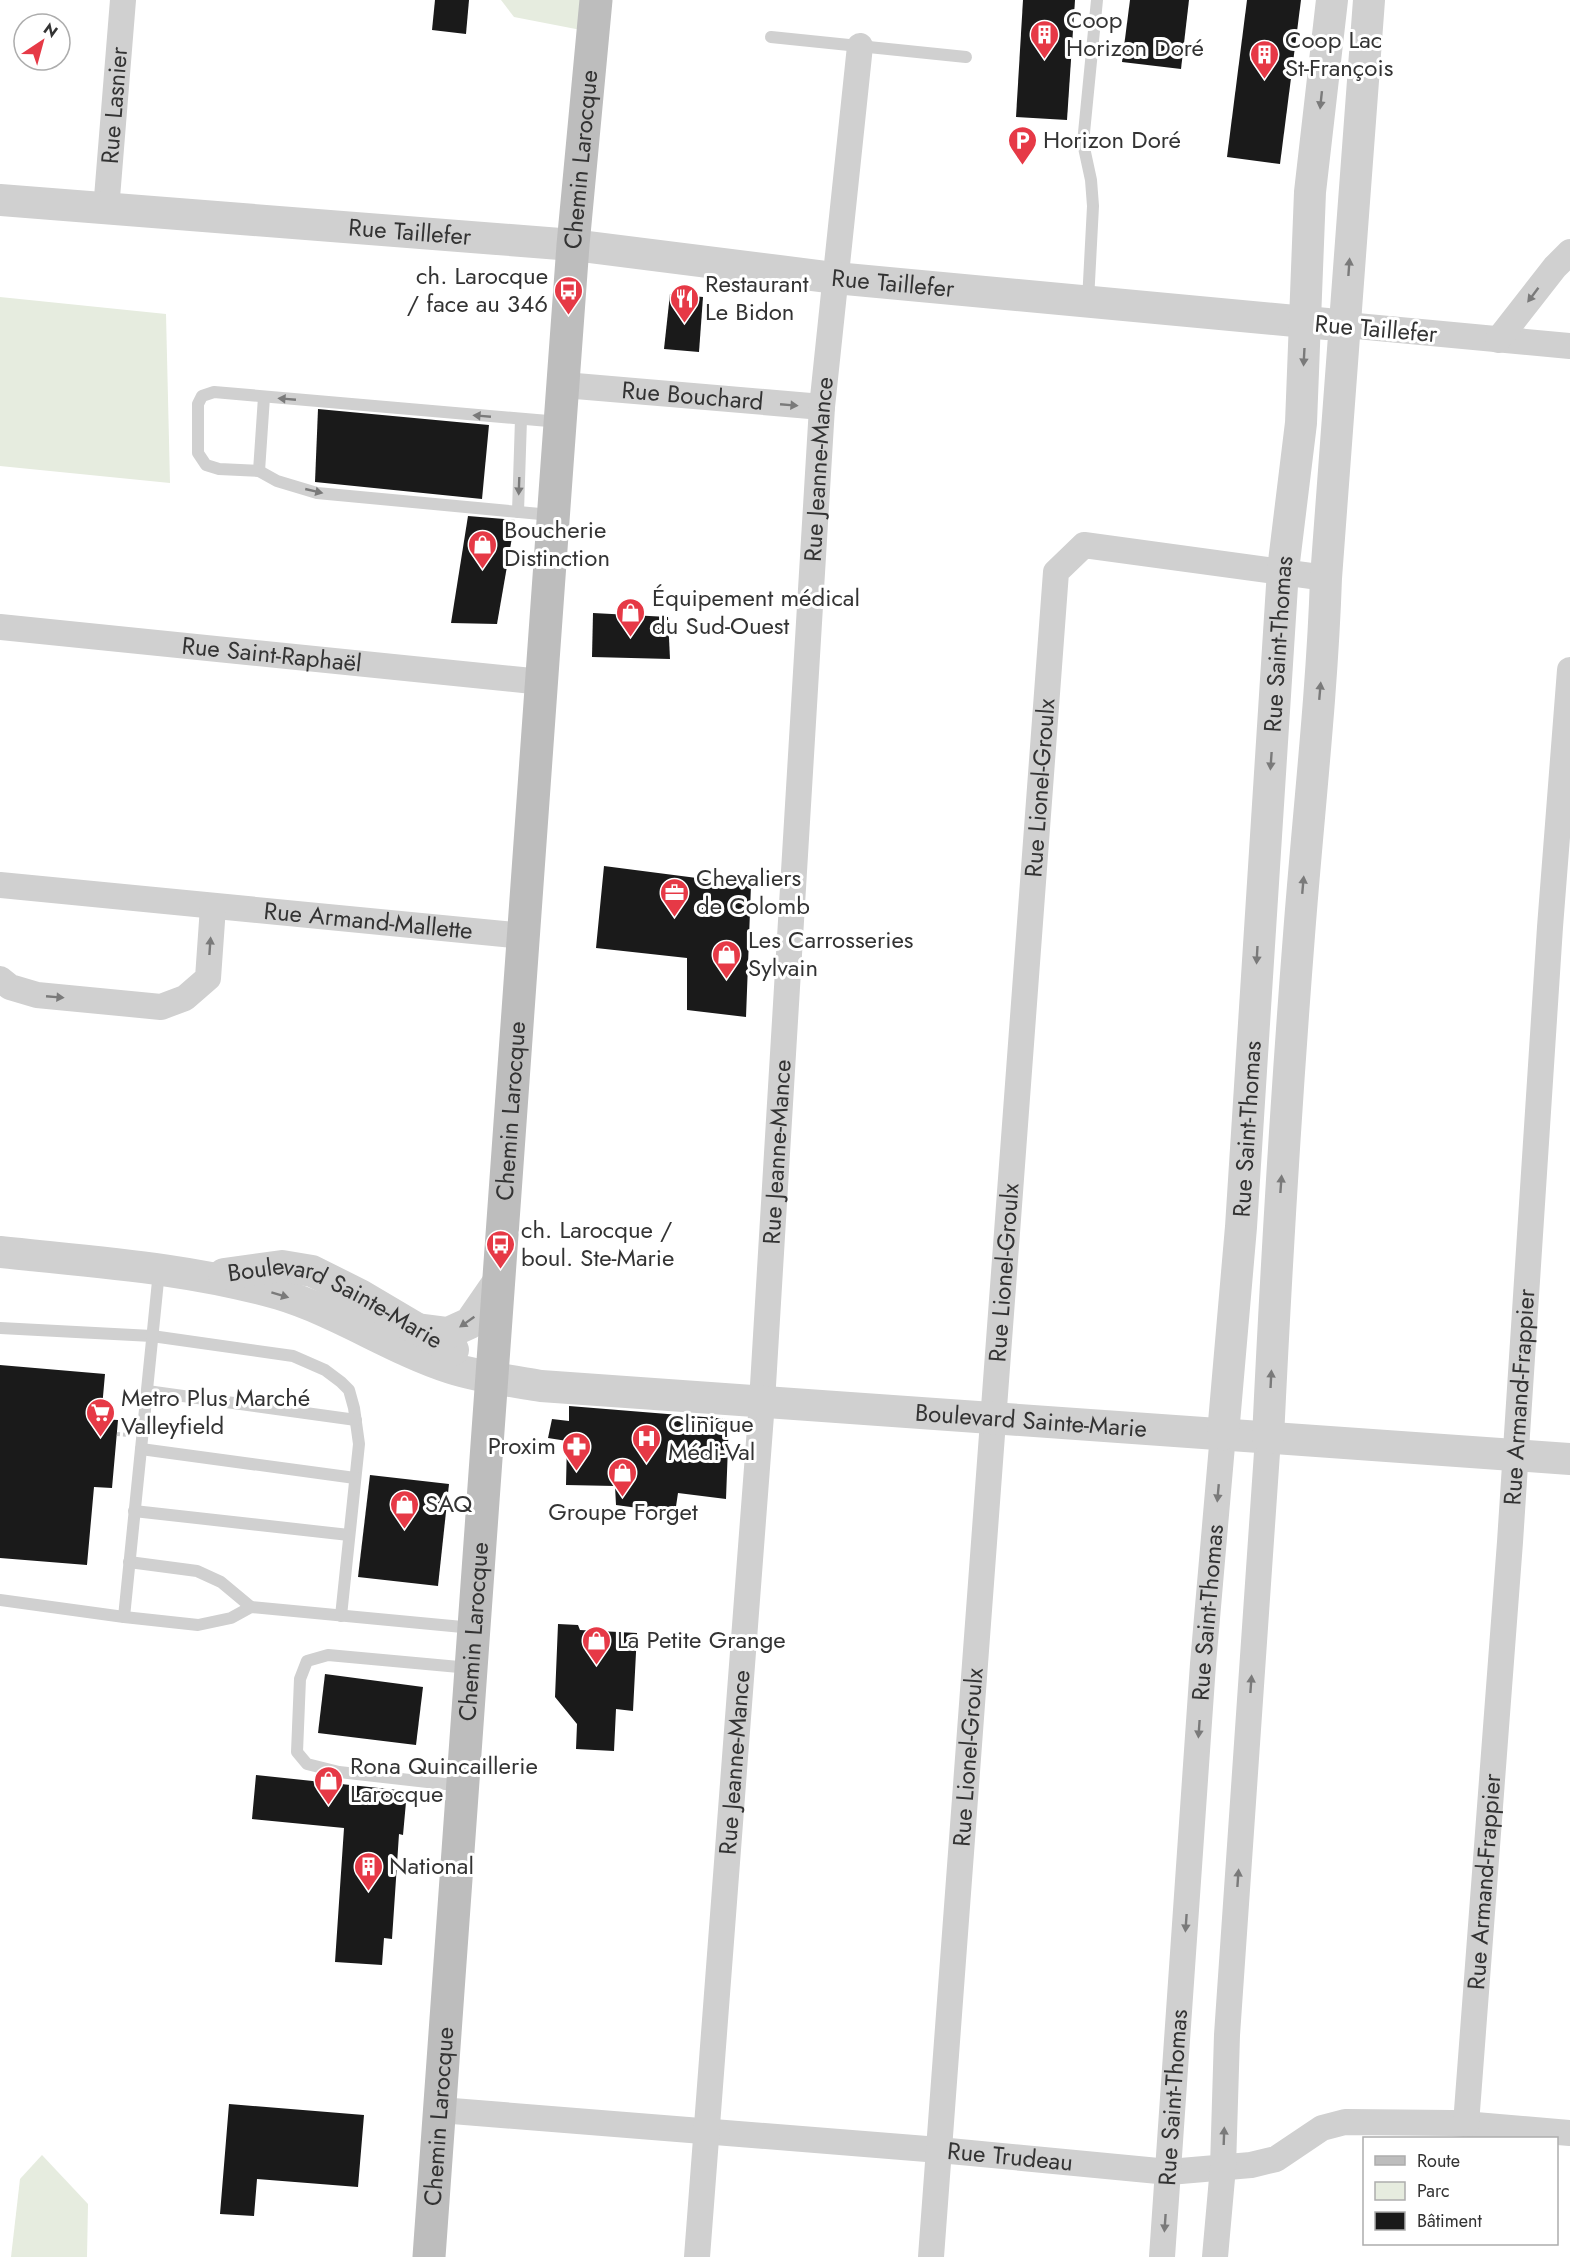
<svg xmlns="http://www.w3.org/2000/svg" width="1570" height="2257" font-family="Jost,sans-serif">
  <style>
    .green { fill: #e6ecdf }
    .building { fill: #1a1a1a }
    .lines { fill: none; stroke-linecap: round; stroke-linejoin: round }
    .path { stroke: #cdcdcd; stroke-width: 4; stroke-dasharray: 3 3; stroke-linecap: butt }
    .service { stroke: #d0d0d0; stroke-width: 12 }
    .minor { stroke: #d0d0d0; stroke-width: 26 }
    .tertiary { stroke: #d0d0d0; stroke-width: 32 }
    .secondary { stroke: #bdbdbd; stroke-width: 33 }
    .oneway { fill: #7a7a7a }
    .labels { text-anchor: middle; stroke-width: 6; stroke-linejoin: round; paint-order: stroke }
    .poi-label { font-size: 24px; fill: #333; stroke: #fff; text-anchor: start }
    .street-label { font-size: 24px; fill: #333; stroke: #fff }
  </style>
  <rect width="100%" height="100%" fill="#fff"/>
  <g class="green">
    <polygon points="501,0 583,0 581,30 514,17"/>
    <polygon points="0,297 166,314 170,483 0,466"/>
    <polygon points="42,2155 88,2204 87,2257 11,2257 20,2179"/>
  </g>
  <g class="building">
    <polygon points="435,0 469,0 466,34 432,30"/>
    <polygon points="1023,0 1075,0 1067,120 1016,117"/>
    <polygon points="1130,0 1189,0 1181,69 1122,62"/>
    <polygon points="1247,0 1301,0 1280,164 1227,157"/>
    <polygon points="670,294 703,297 699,352 664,349"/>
    <polygon points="318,409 489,425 482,499 315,482"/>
    <polygon points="468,516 515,520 497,624 451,623"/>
    <polygon points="593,613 668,617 670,659 592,657"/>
    <polygon points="604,866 751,885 746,1017 687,1010 687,958 596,948"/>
    <polygon points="0,1365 105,1374 101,1419 118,1420 112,1488 94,1487 87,1565 0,1558"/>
    <polygon points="569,1406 729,1419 726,1499 678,1493 675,1513 616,1505 615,1486 566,1485 567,1441 548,1438 552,1419 569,1421"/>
    <polygon points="370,1475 449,1484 438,1586 358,1577"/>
    <polygon points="558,1624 578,1625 580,1630 637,1633 633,1711 616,1709 614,1751 576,1749 577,1724 555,1697"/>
    <polygon points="325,1674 423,1687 416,1745 318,1733"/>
    <polygon points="256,1775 407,1791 403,1835 399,1834 392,1939 384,1938 382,1965 335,1962 344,1828 252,1819"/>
    <polygon points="229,2104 364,2115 358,2187 257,2179 254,2216 220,2214"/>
  </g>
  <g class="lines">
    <polyline class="path" points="117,1434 128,1435"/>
    <g class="service">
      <polyline points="771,37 966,57"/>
      <polyline points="1088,301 1093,206 1091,180 1083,143 1097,0"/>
      <polyline points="259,471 264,397"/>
      <polyline points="518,512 521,419"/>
      <polyline points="551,515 317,493 277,481 259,471 219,469 206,465 198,453 198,404 202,396 214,392 560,422"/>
      <polyline points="0,1328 152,1336 293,1356 325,1370 341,1382 349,1390 354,1408 359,1444 341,1616"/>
      <polyline points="147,1391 356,1420"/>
      <polyline points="141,1449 355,1478"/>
      <polyline points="134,1511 349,1535"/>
      <polyline points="129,1562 197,1571 221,1582 251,1607"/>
      <polyline points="0,1600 124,1617 198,1625 231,1618 251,1607 473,1628"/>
      <polyline points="124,1617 159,1271"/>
      <polyline points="463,1786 339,1772 307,1764 297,1752 300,1679 307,1661 328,1655 470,1668"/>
    </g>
    <g class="minor">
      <path id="s1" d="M106,210L123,0"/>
      <polyline points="1346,325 1570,346"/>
      <polyline points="1498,340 1555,267 1570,252"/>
      <path id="s2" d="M564,385L822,407"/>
      <path id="s3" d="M0,627L542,682"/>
      <path id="s4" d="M0,885L524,936"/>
      <polyline points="0,979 10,987 37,995 161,1007 185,998 208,978 213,907"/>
      <path id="s5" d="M440,2110L939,2150L1169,2172L1251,2165L1276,2159L1322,2128L1345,2122L1452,2123L1570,2133"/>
      <path id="s6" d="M1466,2124L1510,1542L1550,927L1570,670"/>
      <path id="s7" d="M697,2257L762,1402L822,407L860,46"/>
      <path id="s8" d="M931,2257L1056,572L1084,545L1326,578"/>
      <path id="s9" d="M1162,2257L1203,1664L1223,1434"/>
      <polyline points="1215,2257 1223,2167 1227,2035 1268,1438"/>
    </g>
    <g class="tertiary">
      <path id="s10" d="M0,200L573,245L835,278L1327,324"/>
      <path id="s11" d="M0,1252C93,1262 189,1268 279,1294C339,1312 392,1349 451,1368C480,1377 511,1381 541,1386L1570,1459"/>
      <path id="s12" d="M224,1274L282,1266L312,1271L360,1295L453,1350"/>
      <polyline points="417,1329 448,1333 470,1323 499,1281"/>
      <path id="s13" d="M1223,1434L1241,1227L1283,570L1301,423L1310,192L1332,0"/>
      <path d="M1268,1438C1276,1270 1286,1102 1299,935C1308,816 1322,697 1326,578L1369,0"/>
    </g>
    <path class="secondary" id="s14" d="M429,2257L557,465L573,245L596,0"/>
  </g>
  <defs><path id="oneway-solid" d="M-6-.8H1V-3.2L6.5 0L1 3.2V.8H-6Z" transform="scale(1.5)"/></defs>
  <g class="oneway">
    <use href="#oneway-solid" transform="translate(1321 100) rotate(96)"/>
    <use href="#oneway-solid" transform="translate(1349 267) rotate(-86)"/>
    <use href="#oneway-solid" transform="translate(1533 295) rotate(127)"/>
    <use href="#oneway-solid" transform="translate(1304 357) rotate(93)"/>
    <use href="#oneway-solid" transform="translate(287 399) rotate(-175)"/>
    <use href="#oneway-solid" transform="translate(789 405) rotate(5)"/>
    <use href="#oneway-solid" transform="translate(482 416) rotate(-175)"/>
    <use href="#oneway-solid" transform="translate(519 486) rotate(92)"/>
    <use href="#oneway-solid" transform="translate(314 491) rotate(13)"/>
    <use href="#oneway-solid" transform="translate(1320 691) rotate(-85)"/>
    <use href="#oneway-solid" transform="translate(1271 761) rotate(94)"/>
    <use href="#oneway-solid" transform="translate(1303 885) rotate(-85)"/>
    <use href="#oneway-solid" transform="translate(210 946) rotate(-86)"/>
    <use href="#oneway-solid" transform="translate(1257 955) rotate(93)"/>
    <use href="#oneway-solid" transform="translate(55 997) rotate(5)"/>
    <use href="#oneway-solid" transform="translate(1281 1184) rotate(-86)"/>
    <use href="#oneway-solid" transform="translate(280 1295) rotate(17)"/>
    <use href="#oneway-solid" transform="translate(467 1322) rotate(145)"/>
    <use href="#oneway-solid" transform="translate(1271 1379) rotate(-87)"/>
    <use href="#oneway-solid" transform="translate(1218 1493) rotate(95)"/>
    <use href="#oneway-solid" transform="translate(1251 1684) rotate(-86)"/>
    <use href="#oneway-solid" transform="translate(1199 1729) rotate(94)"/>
    <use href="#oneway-solid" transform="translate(1238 1878) rotate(-86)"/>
    <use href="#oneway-solid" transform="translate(1186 1923) rotate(94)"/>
    <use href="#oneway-solid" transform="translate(1224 2136) rotate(-88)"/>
    <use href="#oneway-solid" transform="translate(1165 2223) rotate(94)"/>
  </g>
  <defs>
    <symbol id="building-pin" viewBox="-11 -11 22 30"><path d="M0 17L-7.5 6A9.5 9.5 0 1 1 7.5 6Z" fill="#e63946" stroke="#fff"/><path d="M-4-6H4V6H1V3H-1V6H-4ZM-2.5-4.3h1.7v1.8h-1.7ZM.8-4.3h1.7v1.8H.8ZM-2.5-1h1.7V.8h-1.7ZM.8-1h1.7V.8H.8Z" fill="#fff"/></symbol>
    <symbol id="parking-pin" viewBox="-11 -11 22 30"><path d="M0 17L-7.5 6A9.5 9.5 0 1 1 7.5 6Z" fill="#e63946" stroke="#fff"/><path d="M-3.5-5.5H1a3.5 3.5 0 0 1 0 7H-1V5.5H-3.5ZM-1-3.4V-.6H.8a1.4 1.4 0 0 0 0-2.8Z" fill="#fff"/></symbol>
    <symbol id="bus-pin" viewBox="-11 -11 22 30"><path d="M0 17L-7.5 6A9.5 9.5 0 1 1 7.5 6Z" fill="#e63946" stroke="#fff"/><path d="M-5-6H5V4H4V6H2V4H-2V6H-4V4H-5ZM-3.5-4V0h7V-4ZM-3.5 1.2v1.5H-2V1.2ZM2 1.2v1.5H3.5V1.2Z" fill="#fff"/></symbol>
    <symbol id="restaurant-pin" viewBox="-11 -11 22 30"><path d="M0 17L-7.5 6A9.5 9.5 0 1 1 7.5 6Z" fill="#e63946" stroke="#fff"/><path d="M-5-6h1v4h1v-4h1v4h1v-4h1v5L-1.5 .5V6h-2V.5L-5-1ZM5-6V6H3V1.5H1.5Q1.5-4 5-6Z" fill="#fff"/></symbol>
    <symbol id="shop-pin" viewBox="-11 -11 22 30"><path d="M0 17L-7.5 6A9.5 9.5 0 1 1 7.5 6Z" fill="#e63946" stroke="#fff"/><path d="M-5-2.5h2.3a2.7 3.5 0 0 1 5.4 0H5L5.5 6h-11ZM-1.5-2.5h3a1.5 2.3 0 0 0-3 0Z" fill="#fff"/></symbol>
    <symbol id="office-pin" viewBox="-11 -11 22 30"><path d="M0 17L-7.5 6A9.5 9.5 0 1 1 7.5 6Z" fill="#e63946" stroke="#fff"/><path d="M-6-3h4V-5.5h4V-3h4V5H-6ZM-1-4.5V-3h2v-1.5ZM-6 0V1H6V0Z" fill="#fff"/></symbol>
    <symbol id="supermarket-pin" viewBox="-11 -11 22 30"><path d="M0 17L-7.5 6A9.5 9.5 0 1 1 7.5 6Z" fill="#e63946" stroke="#fff"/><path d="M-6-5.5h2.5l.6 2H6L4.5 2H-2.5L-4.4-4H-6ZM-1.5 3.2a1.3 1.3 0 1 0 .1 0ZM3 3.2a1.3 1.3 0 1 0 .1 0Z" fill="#fff"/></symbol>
    <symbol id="hospital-pin" viewBox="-11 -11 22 30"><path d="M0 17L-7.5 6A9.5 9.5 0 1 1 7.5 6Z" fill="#e63946" stroke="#fff"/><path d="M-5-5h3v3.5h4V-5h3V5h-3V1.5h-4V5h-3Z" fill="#fff"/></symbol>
    <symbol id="pharmacy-pin" viewBox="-11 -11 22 30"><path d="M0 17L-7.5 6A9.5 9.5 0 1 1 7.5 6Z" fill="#e63946" stroke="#fff"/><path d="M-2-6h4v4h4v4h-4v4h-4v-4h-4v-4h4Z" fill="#fff"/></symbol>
  </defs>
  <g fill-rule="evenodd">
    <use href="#building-pin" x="1028" y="18" width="33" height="45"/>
    <use href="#building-pin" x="1248" y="38" width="33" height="45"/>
    <use href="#parking-pin" x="1006" y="124" width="33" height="45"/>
    <use href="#bus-pin" x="552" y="274" width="33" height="45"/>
    <use href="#restaurant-pin" x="668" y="282" width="33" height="45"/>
    <use href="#shop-pin" x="466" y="528" width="33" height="45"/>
    <use href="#shop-pin" x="614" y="596" width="33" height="45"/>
    <use href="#office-pin" x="658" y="876" width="33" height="45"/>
    <use href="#shop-pin" x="710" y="938" width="33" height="45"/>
    <use href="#bus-pin" x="484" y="1228" width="33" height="45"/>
    <use href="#supermarket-pin" x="84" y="1396" width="33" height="45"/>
    <use href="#hospital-pin" x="630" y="1422" width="33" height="45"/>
    <use href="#pharmacy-pin" x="560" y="1430" width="33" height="45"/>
    <use href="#shop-pin" x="606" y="1456" width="33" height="45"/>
    <use href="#shop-pin" x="388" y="1488" width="33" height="45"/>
    <use href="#shop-pin" x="580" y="1624" width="33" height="45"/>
    <use href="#shop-pin" x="312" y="1764" width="33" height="45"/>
    <use href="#building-pin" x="352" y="1850" width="33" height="45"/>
  </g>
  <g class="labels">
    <g class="poi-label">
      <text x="1066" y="28">Coop<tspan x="1066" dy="28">Horizon Doré</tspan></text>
      <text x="1285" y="48">Coop Lac<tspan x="1285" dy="28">St-François</tspan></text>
      <text x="1043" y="148">Horizon Doré</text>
      <text x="548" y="284" text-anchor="end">ch. Larocque<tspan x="548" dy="28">/ face au 346</tspan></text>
      <text x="705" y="292">Restaurant<tspan x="705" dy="28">Le Bidon</tspan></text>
      <text x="504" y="538">Boucherie<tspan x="504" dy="28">Distinction</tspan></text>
      <text x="652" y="606">Équipement médical<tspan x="652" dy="28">du Sud-Ouest</tspan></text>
      <text x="696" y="886">Chevaliers<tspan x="696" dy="28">de Colomb</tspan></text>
      <text x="748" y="948">Les Carrosseries<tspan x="748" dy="28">Sylvain</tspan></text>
      <text x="521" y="1238">ch. Larocque /<tspan x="521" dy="28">boul. Ste-Marie</tspan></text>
      <text x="121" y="1406">Metro Plus Marché<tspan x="121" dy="28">Valleyfield</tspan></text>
      <text x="668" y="1432">Clinique<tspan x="668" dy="28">Médi-Val</tspan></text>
      <text x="556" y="1454" text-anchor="end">Proxim</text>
      <text x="425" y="1512">SAQ</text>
      <text x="623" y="1520" text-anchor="middle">Groupe Forget</text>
      <text x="617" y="1648">La Petite Grange</text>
      <text x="350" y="1774">Rona Quincaillerie<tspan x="350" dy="28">Larocque</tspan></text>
      <text x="389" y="1874">National</text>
    </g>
    <g class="street-label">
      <text dy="8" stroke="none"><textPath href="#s1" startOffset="105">Rue Lasnier</textPath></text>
      <text dy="8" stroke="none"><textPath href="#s14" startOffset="2103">Chemin Larocque</textPath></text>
      <text dy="8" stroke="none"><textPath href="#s10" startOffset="411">Rue Taillefer</textPath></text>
      <text dy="8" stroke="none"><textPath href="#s10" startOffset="897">Rue Taillefer</textPath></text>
      <text transform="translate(1376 329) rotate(5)" y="8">Rue Taillefer</text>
      <text dy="8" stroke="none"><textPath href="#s2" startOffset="129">Rue Bouchard</textPath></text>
      <text dy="8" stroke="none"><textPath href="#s7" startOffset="1792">Rue Jeanne-Mance</textPath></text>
      <text dy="8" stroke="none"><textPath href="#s13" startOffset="792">Rue Saint-Thomas</textPath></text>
      <text dy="8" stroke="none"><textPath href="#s3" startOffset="273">Rue Saint-Raphaël</textPath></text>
      <text dy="8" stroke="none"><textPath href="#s8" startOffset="1473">Rue Lionel-Groulx</textPath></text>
      <text dy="8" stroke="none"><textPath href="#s4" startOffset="370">Rue Armand-Mallette</textPath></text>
      <text dy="8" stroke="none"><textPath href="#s14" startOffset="1149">Chemin Larocque</textPath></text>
      <text dy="8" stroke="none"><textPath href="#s13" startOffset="306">Rue Saint-Thomas</textPath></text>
      <text dy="8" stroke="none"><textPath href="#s7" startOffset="1108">Rue Jeanne-Mance</textPath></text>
      <text dy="8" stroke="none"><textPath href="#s8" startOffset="987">Rue Lionel-Groulx</textPath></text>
      <text dy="8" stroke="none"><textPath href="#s12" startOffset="120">Boulevard Sainte-Marie</textPath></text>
      <text dy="8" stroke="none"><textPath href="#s6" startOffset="729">Rue Armand-Frappier</textPath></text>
      <text dy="8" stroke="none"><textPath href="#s11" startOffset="1053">Boulevard Sainte-Marie</textPath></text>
      <text dy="8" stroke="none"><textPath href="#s9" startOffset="646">Rue Saint-Thomas</textPath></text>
      <text dy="8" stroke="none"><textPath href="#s14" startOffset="627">Chemin Larocque</textPath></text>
      <text dy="8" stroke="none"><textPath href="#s8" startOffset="501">Rue Lionel-Groulx</textPath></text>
      <text dy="8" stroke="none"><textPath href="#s7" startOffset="496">Rue Jeanne-Mance</textPath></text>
      <text dy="8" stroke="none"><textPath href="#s6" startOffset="243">Rue Armand-Frappier</textPath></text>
      <text dy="8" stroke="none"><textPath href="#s9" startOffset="160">Rue Saint-Thomas</textPath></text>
      <text dy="8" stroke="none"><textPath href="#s14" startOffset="141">Chemin Larocque</textPath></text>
      <text dy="8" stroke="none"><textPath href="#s5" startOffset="572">Rue Trudeau</textPath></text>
    </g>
  </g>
  <rect x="1363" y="2137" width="195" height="108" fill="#ffffff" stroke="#adadad" stroke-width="1.5"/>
  <rect x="1375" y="2156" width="30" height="9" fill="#bdbdbd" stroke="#adadad" stroke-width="1.5"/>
  <text x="1417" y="2167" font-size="18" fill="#333333">Route</text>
  <rect x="1375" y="2182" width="30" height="18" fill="#e6ecdf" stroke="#adadad" stroke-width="1.5"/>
  <text x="1417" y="2197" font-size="18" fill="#333333">Parc</text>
  <rect x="1375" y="2212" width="30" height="18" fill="#1a1a1a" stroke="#adadad" stroke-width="1.5"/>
  <text x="1417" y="2227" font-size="18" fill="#333333">Bâtiment</text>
  <g transform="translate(42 42) rotate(36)"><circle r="28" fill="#ffffff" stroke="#adadad" stroke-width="1.5"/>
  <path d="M0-4.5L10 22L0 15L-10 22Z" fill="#e63946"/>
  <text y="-9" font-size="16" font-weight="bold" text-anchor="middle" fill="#333333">N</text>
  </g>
</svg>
